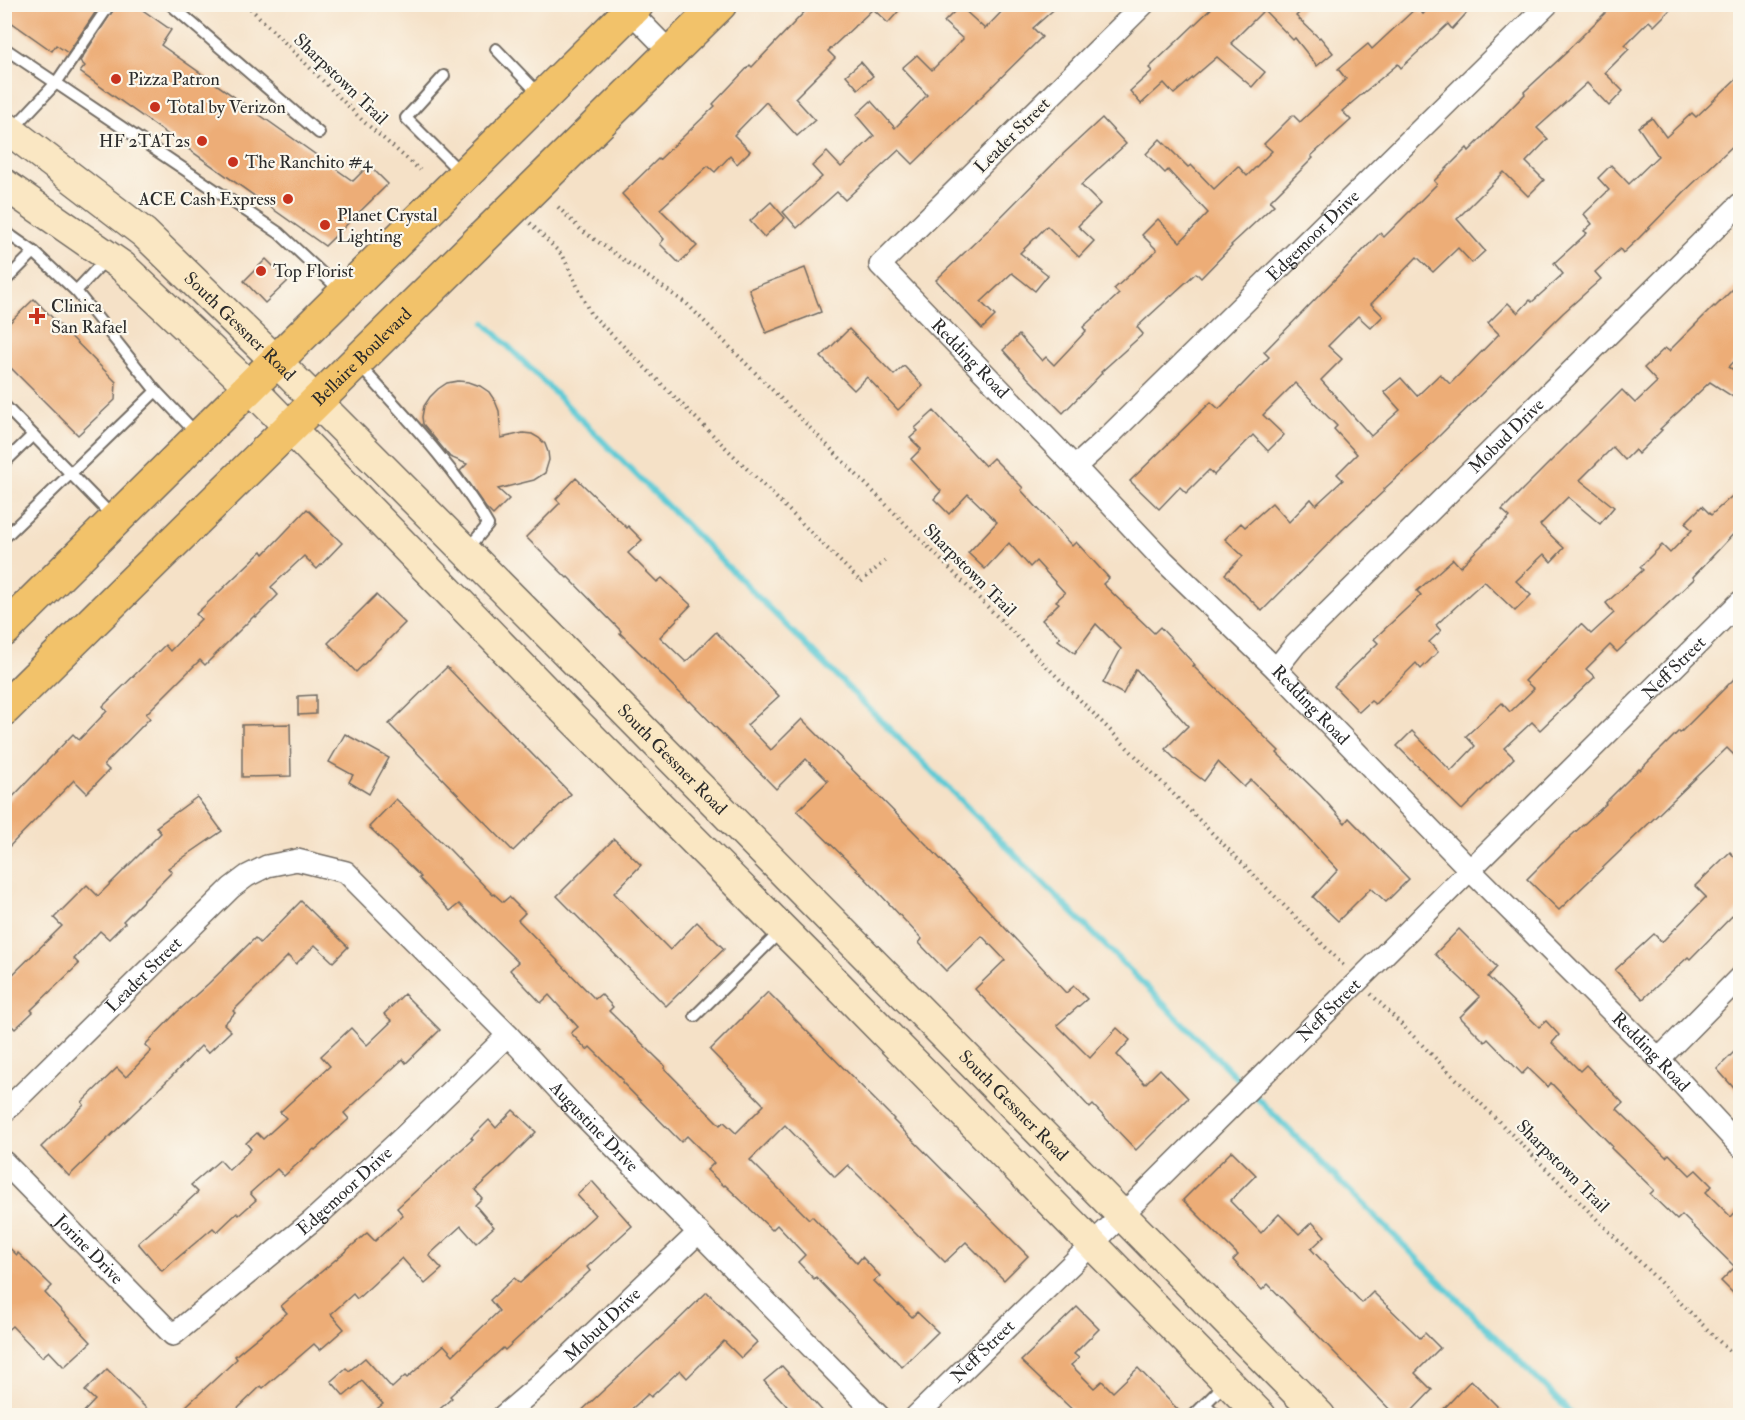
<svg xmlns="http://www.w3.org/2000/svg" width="1745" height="1420" font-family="'IM FELL Double Pica',serif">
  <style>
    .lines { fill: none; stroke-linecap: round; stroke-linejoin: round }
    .stream { stroke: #5ecad5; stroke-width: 6 }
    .building { fill: #edad77 }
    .service-casing { stroke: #726b62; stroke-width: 14 }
    .minor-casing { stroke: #726b62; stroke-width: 24 }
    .secondary-casing { stroke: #726b62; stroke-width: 33 }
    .primary-casing { stroke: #726b62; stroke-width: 36 }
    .path { stroke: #726b62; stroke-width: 4; stroke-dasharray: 1.5 4.5; stroke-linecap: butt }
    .service { stroke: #fff; stroke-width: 10 }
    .minor { stroke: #fff; stroke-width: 21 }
    .secondary { stroke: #fae7c3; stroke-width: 30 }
    .primary { stroke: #f2c26a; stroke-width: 33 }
    .poi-dot { fill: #c8321e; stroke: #fbf7ec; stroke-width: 2 }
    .labels { text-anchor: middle; stroke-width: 4.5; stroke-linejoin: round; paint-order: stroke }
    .poi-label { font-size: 18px; fill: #2b2b2b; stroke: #fbf7ec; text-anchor: start }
    .street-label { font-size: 18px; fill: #2b2b2b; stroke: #fbf7ec }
  </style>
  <rect width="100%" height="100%" fill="#fbf7ec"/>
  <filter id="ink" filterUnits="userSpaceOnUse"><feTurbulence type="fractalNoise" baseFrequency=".0167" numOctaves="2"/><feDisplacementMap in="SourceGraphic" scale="12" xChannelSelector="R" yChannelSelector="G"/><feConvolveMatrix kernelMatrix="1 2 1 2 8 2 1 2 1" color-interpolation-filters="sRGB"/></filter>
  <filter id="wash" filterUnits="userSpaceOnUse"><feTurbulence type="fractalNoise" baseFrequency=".008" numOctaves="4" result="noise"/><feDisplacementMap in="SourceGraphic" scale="24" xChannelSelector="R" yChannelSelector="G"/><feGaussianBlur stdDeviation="1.35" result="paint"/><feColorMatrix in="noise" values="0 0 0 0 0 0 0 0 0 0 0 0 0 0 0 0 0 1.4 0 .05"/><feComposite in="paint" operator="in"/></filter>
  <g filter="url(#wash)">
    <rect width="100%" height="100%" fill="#f5e1c7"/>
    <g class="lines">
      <polyline class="stream" points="485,323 1574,1416"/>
    </g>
    <g id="blocks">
      <g class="building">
        <polygon points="4,4 101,4 68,53 56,45 52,51 4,17"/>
        <polygon points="117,4 134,4 171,30 161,45 353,181 369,165 388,184 325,246 80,72 85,66 80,61"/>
        <polygon points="812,4 905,4 888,23 873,9 828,51 835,58 795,98 815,120 797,136 766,102 734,135 750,151 737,164 730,156 715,172 708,166 660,209 697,246 679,263 660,244 664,239 622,194 658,159 659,160 715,106 713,104 750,65 752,67"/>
        <polygon points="1009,4 1060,4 1033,28 1042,37 913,164 899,150 845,200 837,192 797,228 783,212 822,177 812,166 827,152 841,167 874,136 856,115 871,101 895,128 927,95 902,68 917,55 932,70 963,39 944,22 960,6 985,29"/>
        <polygon points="1216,4 1308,4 1296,16 1319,38 1320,37 1333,53 1317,66 1295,38 1293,40 1264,10 1231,43 1265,72 1252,87 1217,57 1174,94 1164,83 1141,104 1130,91 1152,71 1149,68"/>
        <polygon points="1432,4 1475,4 1452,29 1448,24 1401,68 1398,64 1342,111 1351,120 1311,156 1313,158 1270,201 1274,205 1231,245 1232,246 1201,278 1196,273 1137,327 1143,334 1101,372 1102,373 1063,413 1028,378 1003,350 1019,335 1042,361 1046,357 1054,365 1086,331 1083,327 1119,294 1114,289 1157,250 1142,235 1158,219 1180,242 1208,213 1168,170 1165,173 1146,154 1160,139 1188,167 1191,165 1214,189 1238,166 1247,176 1272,151 1264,144 1293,115 1300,122 1346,79 1338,69 1368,44 1372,49 1417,7 1423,14"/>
        <polygon points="1614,4 1676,4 1654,26 1649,21 1625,45 1629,49 1605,73 1623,91 1609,106 1587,83 1537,128 1548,139 1526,162 1544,180 1528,196 1504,172 1457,219 1485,251 1472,263 1458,248 1433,272 1417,257 1371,304 1383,316 1371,328 1358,316 1328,346 1342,359 1321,380 1371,436 1400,410 1384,392 1401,378 1417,396 1440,374 1450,384 1499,334 1488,323 1508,303 1518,313 1530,300 1532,302 1563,274 1554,263 1587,233 1584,231 1592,224 1584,214 1609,190 1598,178 1611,165 1629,184 1658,156 1638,127 1652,118 1666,137 1692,113 1696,117 1740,75 1740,139 1684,192 1639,238 1623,253 1620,249 1595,272 1601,279 1563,313 1427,448 1428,449 1383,490 1384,491 1342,530 1262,611 1225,574 1243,556 1225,539 1241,523 1245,527 1272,503 1289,522 1311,499 1316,505 1343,480 1337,474 1357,454 1334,429 1337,426 1295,383 1263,415 1284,435 1268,451 1253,435 1214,475 1209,470 1186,493 1180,487 1159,509 1130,481 1211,402 1219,409 1269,357 1264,352 1380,233 1384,237 1437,184 1434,181 1467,148 1469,151 1525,94 1524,92 1567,52 1566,52"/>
        <polygon points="861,62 873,76 858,89 846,75"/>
        <polygon points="1102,118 1126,144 1081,185 1100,204 1078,226 1094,241 1079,257 1047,226 1020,253 1048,275 1035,291 1012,273 981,302 995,316 982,329 936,280 987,231 1062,155"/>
        <polygon points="771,202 785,218 764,237 750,221"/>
        <polygon points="266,259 288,281 265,303 244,281"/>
        <polygon points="805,268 821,312 766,333 749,289"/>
        <polygon points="1740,282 1740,355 1729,367 1740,374 1740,384 1733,397 1710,382 1660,429 1662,430 1638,454 1635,450 1625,460 1613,447 1580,480 1614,507 1600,524 1568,497 1540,525 1564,548 1551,562 1544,554 1516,581 1531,595 1515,611 1484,581 1436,625 1441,631 1429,642 1438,652 1421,669 1416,663 1375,704 1371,701 1359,712 1334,686 1378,643 1374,639 1421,595 1417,591 1453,559 1460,567 1510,517 1502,510 1622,390 1635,403 1657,382 1644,368 1665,348 1669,351 1714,306 1715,307"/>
        <polygon points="34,299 116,382 115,400 78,435 4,361 4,328"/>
        <polygon points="849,329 894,375 904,366 923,386 898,410 867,377 854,390 821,357"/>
        <polygon points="458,381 469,382 480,386 489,392 495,401 499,411 501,438 523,433 532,434 539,438 545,444 548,452 549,460 545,473 534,480 498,489 509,499 493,515 486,508 460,471 467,464 450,457 423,424 422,417 424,406 430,397 438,389 447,383"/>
        <polygon points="934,411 985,466 993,458 1023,488 1021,490 1072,546 1076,542 1109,578 1103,584 1154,633 1160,627 1195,665 1193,666 1279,751 1277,753 1321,796 1345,823 1349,818 1409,879 1386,902 1371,888 1338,921 1313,897 1338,870 1288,816 1251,780 1244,787 1218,762 1204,781 1175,759 1165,749 1188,726 1136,669 1123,694 1103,683 1121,649 1096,624 1075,653 1058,640 1060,637 1042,620 1059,603 1056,601 1065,593 1036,561 1030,567 1009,543 985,569 968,553 997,522 968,494 949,514 934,499 941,491 911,459 921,449 910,438 918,431 915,428"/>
        <polygon points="576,478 627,528 628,526 642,540 628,553 657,582 662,578 691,605 660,637 686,662 716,632 779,696 747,725 771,750 802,719 930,848 1066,993 1074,986 1087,999 1057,1025 1090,1058 1117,1028 1130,1040 1117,1055 1145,1084 1160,1069 1188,1098 1136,1150 1093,1105 1090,1108 1047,1061 1002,1018 975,989 1005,960 982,936 946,971 919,943 922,939 865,878 797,811 828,781 806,759 776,789 690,701 689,702 620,633 621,631 568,577 567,578 526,537 560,503 556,499"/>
        <polygon points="1740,489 1740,527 1693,577 1694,579 1617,652 1610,645 1586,669 1595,677 1540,730 1532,722 1504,748 1514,758 1462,810 1397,746 1412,731 1451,771 1475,746 1466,736 1502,703 1510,712 1534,689 1525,681 1581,624 1591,634 1614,613 1606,603 1643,570 1640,567 1662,545 1670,553 1692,530 1685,523 1702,506 1711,515"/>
        <polygon points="307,509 342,543 317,569 304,556 271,587 278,595 256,617 255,615 205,665 200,660 146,714 150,718 104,765 109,770 87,793 74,780 4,852 4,806 73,734 79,740 107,711 103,706 165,645 170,651 201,619 196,614 262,551 264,554"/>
        <polygon points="376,595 405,623 356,672 328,643"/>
        <polygon points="447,667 571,794 513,851 389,724"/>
        <polygon points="1740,673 1740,761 1727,748 1559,910 1527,879 1560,846 1606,804 1605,803 1639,769 1640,770 1679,731 1680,733"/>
        <polygon points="316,695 316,714 298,715 298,696"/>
        <polygon points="290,724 291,776 242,777 242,725"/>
        <polygon points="345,734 389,758 369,794 349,782 353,775 329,762"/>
        <polygon points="197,797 222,831 168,868 172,872 123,921 125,923 109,939 100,931 74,959 79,964 31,1010 33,1012 15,1029 4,1018 4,983 62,926 54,918 87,885 98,896 161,833 156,827"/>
        <polygon points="396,799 450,850 493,895 494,894 503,902 509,897 525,913 518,920 595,999 601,994 613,1007 609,1011 665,1066 664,1068 720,1125 724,1122 736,1133 764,1105 710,1050 768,992 894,1119 893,1120 1028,1256 1004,1280 966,1242 945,1262 848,1165 835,1177 785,1125 750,1160 809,1219 812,1216 857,1263 862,1257 880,1276 874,1281 898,1305 899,1304 912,1317 917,1312 938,1332 902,1367 816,1277 814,1279 798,1262 805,1255 777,1225 772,1230 725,1185 724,1186 707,1170 714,1163 687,1136 681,1142 622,1082 623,1080 590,1047 587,1050 571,1033 578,1027 549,995 541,1003 510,970 518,962 459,904 450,911 419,878 421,877 369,827"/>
        <polygon points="614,839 641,865 614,893 670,950 697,922 724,949 666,1006 557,896"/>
        <polygon points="1730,852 1740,863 1740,908 1690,959 1688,957 1643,999 1615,970 1654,934 1662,942 1706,897 1695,886"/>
        <polygon points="301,901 348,947 333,962 315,945 296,964 288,956 233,1011 235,1013 224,1024 231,1031 208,1053 201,1046 170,1078 69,1176 41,1147 84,1105 82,1102 117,1068 126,1077 151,1051 145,1045 177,1012 208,984 255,938 260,943"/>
        <polygon points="1459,929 1497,967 1488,977 1539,1027 1546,1021 1559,1035 1552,1043 1580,1071 1586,1065 1623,1103 1617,1109 1666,1157 1669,1154 1690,1175 1696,1170 1712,1186 1706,1192 1731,1217 1740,1207 1740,1300 1721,1281 1735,1267 1682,1215 1677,1220 1650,1194 1654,1190 1611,1148 1612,1146 1551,1083 1548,1087 1528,1068 1522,1074 1488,1039 1485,1042 1460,1017 1480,997 1435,954"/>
        <polygon points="404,994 440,1030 406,1063 403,1059 344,1113 349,1119 315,1150 314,1149 284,1176 277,1169 250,1193 256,1200 239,1215 237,1213 217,1232 213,1228 162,1271 138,1243 174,1212 175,1213 198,1192 191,1185 220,1160 229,1170 251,1149 246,1143 257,1133 263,1139 286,1118 280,1112 330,1066 321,1056 351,1028 367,1045 392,1021 384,1014"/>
        <polygon points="1740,1046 1740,1095 1717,1069"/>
        <polygon points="513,1110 536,1132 501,1167 501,1166 475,1190 482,1198 475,1205 494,1227 476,1243 461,1226 429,1255 442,1269 425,1284 402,1258 357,1299 353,1294 331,1314 344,1329 320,1350 314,1344 263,1388 261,1386 230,1416 193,1416 185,1407 237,1359 235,1356 287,1313 281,1306 367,1233 375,1241 403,1215 397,1208 473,1139 471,1138 489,1120 496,1128"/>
        <polygon points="1232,1151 1256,1175 1230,1201 1261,1233 1279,1214 1299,1234 1312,1222 1325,1236 1311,1249 1362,1303 1373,1292 1420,1338 1425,1333 1440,1348 1415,1373 1432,1390 1407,1416 1396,1416 1268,1284 1262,1290 1233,1260 1238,1255 1183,1200"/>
        <polygon points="592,1181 632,1226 587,1267 590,1271 505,1350 503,1348 450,1396 452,1398 432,1416 368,1416 383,1404 362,1381 344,1396 331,1381 346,1368 349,1371 365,1358 392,1388 405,1376 407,1378 444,1345 453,1355 499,1311 490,1300 514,1278 520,1283 595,1215 577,1195"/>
        <polygon points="4,1243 17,1255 18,1253 52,1286 45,1293 91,1342 64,1367 49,1351 42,1357 12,1326 4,1333"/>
        <polygon points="707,1292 757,1342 741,1358 724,1341 687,1378 680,1370 651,1397 648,1394 624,1416 576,1416 663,1335"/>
        <polygon points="1077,1307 1099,1329 1074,1354 1079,1358 1071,1365 1094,1388 1102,1381 1113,1392 1138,1368 1184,1416 1079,1416 1021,1361"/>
        <polygon points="782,1366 827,1416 796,1416 764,1381"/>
        <polygon points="107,1369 154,1416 80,1416 95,1400 85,1391"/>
        <polygon points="1471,1380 1507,1416 1437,1416"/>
      </g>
    </g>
  </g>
  <g filter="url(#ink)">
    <use href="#blocks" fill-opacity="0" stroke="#726b62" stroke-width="1.5"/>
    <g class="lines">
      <defs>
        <g id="service">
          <polyline points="170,4 319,133"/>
          <polyline points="4,48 279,233 342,292"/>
          <polyline points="496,49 540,95"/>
          <polyline points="444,76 406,118 461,173"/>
          <polyline points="12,130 56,83 110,4"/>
          <polyline points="4,231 34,252 76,291"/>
          <polyline points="4,282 34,252"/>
          <path d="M359,365C404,415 455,467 488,525L466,551"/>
          <polyline points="156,391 197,434"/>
          <polyline points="4,405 113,517"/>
          <polyline points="4,463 33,435"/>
          <polyline points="4,538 156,391 76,291 106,259"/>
          <polyline points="695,1016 780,932"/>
          <polyline points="1205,1404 1217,1416"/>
          <polyline points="1193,1416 1227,1382"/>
        </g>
        <g id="minor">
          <polyline points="623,4 671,53"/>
          <path id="s1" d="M1144,4L880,265L1075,467L1164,561L1276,669L1470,870L1659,1059L1740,1146"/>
          <path id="s2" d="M1075,467L1107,438L1548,4"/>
          <path id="s3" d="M1276,669L1295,645L1740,204"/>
          <polyline points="1659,1059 1740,977"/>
          <path id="s4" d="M4,1112L231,888L247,876L267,866L297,860L346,872L508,1035L570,1102L879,1416"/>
          <path id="s5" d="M4,1162L173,1335L312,1221L403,1137L508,1035"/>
          <path id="s6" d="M503,1416L537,1387L699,1232"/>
          <path id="s7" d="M916,1416L1123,1214L1740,602"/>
        </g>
        <g id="secondary">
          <path id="s8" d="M4,126L144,233L276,361L596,682L1320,1416"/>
          <polyline points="4,184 122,266 250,387 566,712 817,964 1261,1416"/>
        </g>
        <g id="primary">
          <polyline points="4,630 637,4"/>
          <path id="s9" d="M4,709L720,4"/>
        </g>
      </defs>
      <use href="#service" class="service-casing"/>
      <use href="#minor" class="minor-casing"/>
      <use href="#secondary" class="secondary-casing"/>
      <use href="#primary" class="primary-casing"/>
      <g class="path">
        <polyline points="246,4 363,121 420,170"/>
        <polyline points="558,207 581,230 687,304 1345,967"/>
        <polyline points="530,223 563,256 590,313 861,582 888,558"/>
        <polyline points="1371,994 1740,1362"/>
      </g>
      <use href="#service" class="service"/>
      <use href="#minor" class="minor"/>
      <use href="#secondary" class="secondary"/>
      <use href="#primary" class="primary"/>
    </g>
  </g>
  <g class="poi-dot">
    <circle cx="116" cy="79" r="6"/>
    <circle cx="155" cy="107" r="6"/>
    <circle cx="202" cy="141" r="6"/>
    <circle cx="233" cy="162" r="6"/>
    <circle cx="288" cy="199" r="6"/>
    <circle cx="325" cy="225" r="6"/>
    <circle cx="261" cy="271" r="6"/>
    <path d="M34 307h6v6h6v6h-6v6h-6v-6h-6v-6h6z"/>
  </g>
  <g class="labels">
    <g class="poi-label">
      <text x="128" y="85">Pizza Patron</text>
      <text x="167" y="113">Total by Verizon</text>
      <text x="190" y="147" text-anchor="end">HF 2TAT2s</text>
      <text x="245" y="168">The Ranchito #4</text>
      <text x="276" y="205" text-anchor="end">ACE Cash Express</text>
      <text x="337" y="221">Planet Crystal<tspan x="337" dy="21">Lighting</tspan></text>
      <text x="273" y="277">Top Florist</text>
      <text x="51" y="312">Clinica<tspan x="51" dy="21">San Rafael</tspan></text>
    </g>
    <g class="street-label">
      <text transform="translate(341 79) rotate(44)" y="6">Sharpstown Trail</text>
      <text transform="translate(1012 135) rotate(-45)" y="6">Leader Street</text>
      <text dy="6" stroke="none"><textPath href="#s2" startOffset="332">Edgemoor Drive</textPath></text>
      <text dy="6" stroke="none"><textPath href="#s8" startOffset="310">South Gessner Road</textPath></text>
      <text dy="6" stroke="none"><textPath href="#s9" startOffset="502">Bellaire Boulevard</textPath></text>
      <text dy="6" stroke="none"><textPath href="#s1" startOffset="501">Redding Road</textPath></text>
      <text dy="6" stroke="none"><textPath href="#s3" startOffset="328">Mobud Drive</textPath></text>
      <text transform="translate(970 570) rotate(45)" y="6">Sharpstown Trail</text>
      <text dy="6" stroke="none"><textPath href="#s7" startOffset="1065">Neff Street</textPath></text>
      <text dy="6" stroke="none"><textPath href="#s1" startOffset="987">Redding Road</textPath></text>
      <text dy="6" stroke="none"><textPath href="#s8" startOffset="922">South Gessner Road</textPath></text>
      <text dy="6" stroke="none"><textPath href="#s4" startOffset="196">Leader Street</textPath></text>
      <text dy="6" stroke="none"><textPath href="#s7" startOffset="579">Neff Street</textPath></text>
      <text dy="6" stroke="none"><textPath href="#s1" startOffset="1473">Redding Road</textPath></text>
      <text dy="6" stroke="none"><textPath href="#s8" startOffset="1408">South Gessner Road</textPath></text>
      <text dy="6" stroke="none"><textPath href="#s4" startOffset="798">Augustine Drive</textPath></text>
      <text transform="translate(1563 1166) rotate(45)" y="6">Sharpstown Trail</text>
      <text dy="6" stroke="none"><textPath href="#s5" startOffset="466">Edgemoor Drive</textPath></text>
      <text dy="6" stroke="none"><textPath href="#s5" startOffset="122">Jorine Drive</textPath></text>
      <text dy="6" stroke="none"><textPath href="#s6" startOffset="135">Mobud Drive</textPath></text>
      <text dy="6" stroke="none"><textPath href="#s7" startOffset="93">Neff Street</textPath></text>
    </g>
  </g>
  <rect width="1745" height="1420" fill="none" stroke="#fbf7ec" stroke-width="24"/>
</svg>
